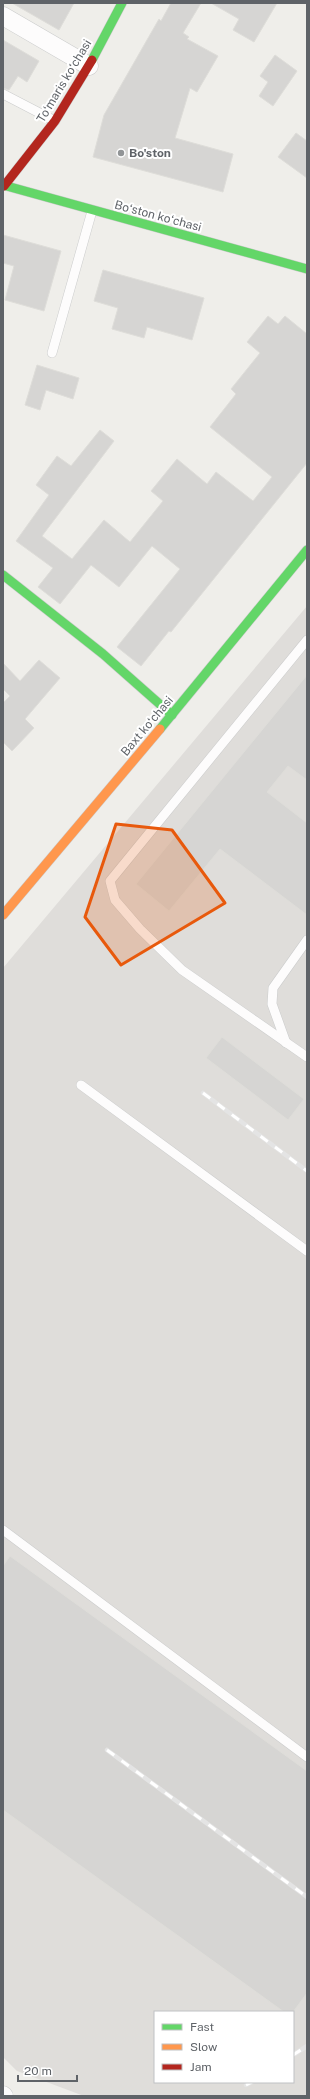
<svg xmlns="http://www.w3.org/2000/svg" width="310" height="2099" font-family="'Public Sans',sans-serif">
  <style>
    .industrial { fill: #dfddda; fill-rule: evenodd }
    .building { fill: #d6d5d3; stroke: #deddd9 }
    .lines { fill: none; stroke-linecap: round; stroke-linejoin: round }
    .lane-casing { stroke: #cbcccc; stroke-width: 10 }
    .street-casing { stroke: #cbcccc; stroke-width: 19 }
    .fast-casing { stroke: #cacacb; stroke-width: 10 }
    .slow-casing { stroke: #cacacb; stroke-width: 10 }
    .jam-casing { stroke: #cacacb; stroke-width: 10 }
    .lane { stroke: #fdfcfc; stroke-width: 9 }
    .street { stroke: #fdfcfc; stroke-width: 18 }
    .fast { stroke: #63d668; stroke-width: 9 }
    .slow { stroke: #ff974d; stroke-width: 9 }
    .jam { stroke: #b3261e; stroke-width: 9 }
    .rail-casing { stroke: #e4e4e4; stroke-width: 4.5 }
    .rail { stroke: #fff; stroke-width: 3; stroke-dasharray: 9; stroke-linecap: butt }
    .marked { fill: #e8590c; fill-opacity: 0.2; stroke: #e8590c; stroke-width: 3; stroke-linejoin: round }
    .poi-dot { fill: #919496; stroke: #fff; stroke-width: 1.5 }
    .labels { text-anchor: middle; stroke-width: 4; stroke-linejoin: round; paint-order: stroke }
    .street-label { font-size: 12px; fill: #5f6368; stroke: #fff }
    .poi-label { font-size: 12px; font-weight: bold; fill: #5f6368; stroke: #fff; text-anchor: start }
  </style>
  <rect width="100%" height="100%" fill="#efeeea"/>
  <path class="industrial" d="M307,606V2096H84L17,2071L3,2057V968ZM155,2012H293V2082H155Z"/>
  <g class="building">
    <polygon points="12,3 74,3 59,30"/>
    <polygon points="171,3 201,3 183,33 189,37 187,39 218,56 197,92 190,88 175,138 233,154 223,192 93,157 104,115 159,19 161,21"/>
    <polygon points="211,3 277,3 254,42 233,30 239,19"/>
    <polygon points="3,40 39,61 27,82 18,76 9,90 3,88"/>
    <polygon points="275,55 297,71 273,106 259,96 268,82 260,76"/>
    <polygon points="296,133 307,141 307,178 278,157"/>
    <polygon points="3,235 61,251 44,311 5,300 14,266 3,263"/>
    <polygon points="103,270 204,298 192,340 147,327 144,338 112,329 118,308 94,301"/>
    <polygon points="268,316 278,324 285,316 307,334 307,463 171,632 169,631 141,666 117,647 180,569 152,546 119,587 91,565 60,604 38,587 53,568 16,541 49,495 36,485 57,456 71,466 100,430 114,441 42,536 72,559 104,520 130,542 163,501 151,491 177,459 207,484 216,472 253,501 272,477 210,427 236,394 231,389 260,353 247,342"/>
    <polygon points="37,365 79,378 73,399 46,390 40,410 25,405"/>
    <polygon points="39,660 60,678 25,719 34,728 12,751 3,742 3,703 10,696 3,689 3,663 20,681"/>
    <polygon points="307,675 307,780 288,766 267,792 307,823 307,915 220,849 169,911 136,884"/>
    <polygon points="222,1037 304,1099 288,1120 206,1058"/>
    <polygon points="10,1556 307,1771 307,1993 293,2012 284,2012 3,1810 3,1566"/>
  </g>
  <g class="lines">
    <defs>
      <g id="lane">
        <polyline points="3,94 55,121"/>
        <polyline points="52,353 92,211"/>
        <polyline points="307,640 110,881 115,900 140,929 182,970 307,1057"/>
        <polyline points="286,1043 272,1004 273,988 307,940"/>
        <polyline points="81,1085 307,1251"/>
        <polyline points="3,1530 307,1757"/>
      </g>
      <g id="street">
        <polyline points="3,16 89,66"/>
        <polyline points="3,2095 4,2096"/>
      </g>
      <g id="fast">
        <polyline points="92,60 122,3"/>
        <polyline points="3,185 307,269"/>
        <polyline points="3,575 103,654 172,715"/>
        <polyline points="160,729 307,550"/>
      </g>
      <polyline id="slow" points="3,915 160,729"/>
      <polyline id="jam" points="4,186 55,121 92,60"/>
    </defs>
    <use href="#lane" class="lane-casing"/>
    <use href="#street" class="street-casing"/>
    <use href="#fast" class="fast-casing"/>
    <use href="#slow" class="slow-casing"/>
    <use href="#jam" class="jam-casing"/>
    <use href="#lane" class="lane"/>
    <use href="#street" class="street"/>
    <use href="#fast" class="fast"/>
    <use href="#slow" class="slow"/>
    <use href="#jam" class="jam"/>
    <defs>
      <g id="rail">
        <polyline points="203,1093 307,1171"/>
        <polyline points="107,1750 307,1897"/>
        <polyline points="293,2055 307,2046"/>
        <polyline points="246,2085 252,2082"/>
      </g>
    </defs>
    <use href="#rail" class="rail-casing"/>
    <use href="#rail" class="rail"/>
  </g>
  <path class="marked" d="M116,824L172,830L225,903L121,965L85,917Z"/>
  <circle class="poi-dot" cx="121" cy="153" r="4"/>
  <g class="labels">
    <g class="street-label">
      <text transform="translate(64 81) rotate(-59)" y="4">Toʻmaris koʻchasi</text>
      <text transform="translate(158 216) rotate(15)" y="4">Boʻston koʻchasi</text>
      <text transform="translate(147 726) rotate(-50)" y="4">Baxt koʻchasi</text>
    </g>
    <g class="poi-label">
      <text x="129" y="157">Bo'ston</text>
    </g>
  </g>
  <rect width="310" height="2099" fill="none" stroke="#5f6368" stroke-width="8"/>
  <rect x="154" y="2011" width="140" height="72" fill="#ffffff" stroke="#bfc1c3"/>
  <rect x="162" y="2024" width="20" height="6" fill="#63d668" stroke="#bfc1c3"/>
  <text x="190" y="2031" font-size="12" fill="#5f6368">Fast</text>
  <rect x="162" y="2044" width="20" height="6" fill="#ff974d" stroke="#bfc1c3"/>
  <text x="190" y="2051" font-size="12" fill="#5f6368">Slow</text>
  <rect x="162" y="2064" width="20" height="6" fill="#b3261e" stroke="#bfc1c3"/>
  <text x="190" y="2071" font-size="12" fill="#5f6368">Jam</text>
  <path d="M18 2075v6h59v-6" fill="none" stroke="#5f6368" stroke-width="2"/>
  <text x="24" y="2075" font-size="12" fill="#5f6368" stroke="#ffffff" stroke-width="3" paint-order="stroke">20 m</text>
</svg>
